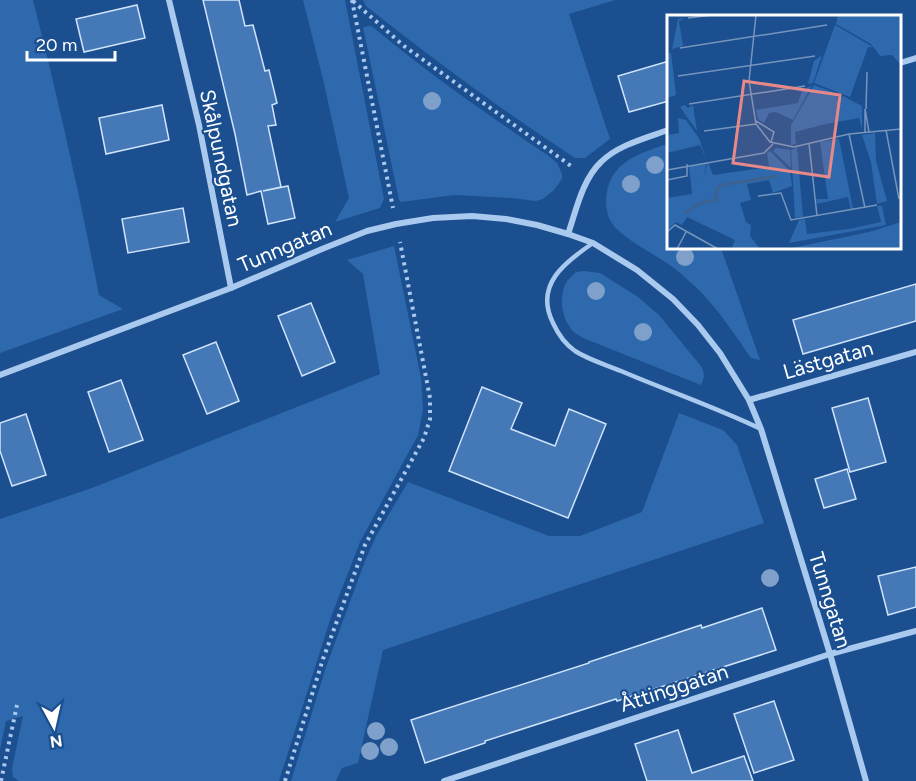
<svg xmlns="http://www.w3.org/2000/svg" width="916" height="781" font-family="Figtree,sans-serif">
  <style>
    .green { fill: #2e69ad }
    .building { fill: #4478b7; stroke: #cfe3fa; stroke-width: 1.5 }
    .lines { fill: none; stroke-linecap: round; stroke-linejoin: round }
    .path { stroke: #a9c9ee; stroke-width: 4; stroke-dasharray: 3 4.5; stroke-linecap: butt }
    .service { stroke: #a9c9ee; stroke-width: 4.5 }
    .minor { stroke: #a9c9ee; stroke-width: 6 }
    .tree { fill: #7ea0ca }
    .labels { text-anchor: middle; stroke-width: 4.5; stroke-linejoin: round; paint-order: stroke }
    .street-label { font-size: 21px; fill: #fff; stroke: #1b4f8f }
    .inset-river { fill: none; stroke: #3c6290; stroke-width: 3 }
    .inset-road { fill: none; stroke: #7695bc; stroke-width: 1.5 }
    .view { fill: #e88989; fill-opacity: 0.15; stroke: #e88989; stroke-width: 3 }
    .inset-edge { fill: none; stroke: #fff; stroke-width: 3 }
  </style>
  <rect width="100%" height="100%" fill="#1b4f8f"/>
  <g class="green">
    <path d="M0,0H33C58,98 80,196 99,295L123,309L0,353Z"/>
    <polygon points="303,0 345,0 384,199 380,208 335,222 349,198 323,79"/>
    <path d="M363,0H615L569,14L610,139L585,158H575C503,111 434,60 366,6Z"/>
    <path d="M370,26L374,28C430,75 490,116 550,157L557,163L562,174V179L554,190L543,199L536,201L511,198L455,195L401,202L399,200L363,27Z"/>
    <path d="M668,144V248H721L760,360L751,358C735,335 720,312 701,292C692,284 683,275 674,268C657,255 622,239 611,222C605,211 605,198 608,187C615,160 645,151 668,144Z"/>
    <polygon points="394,246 421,378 423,410 418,435 360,542 331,617 279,781 19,781 13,777 12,768 23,716 6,721 0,750 0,519 92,488 380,374 363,274 347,260"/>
    <path d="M584,271L600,273L638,297L659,315L700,365C705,372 705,377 701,385L588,340C584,338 579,336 575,333C562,321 558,299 566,283C568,279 573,275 576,272Z"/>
    <polygon points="679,413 723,430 737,445 764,523 383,650 358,763 342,768 336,781 291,781 326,667 365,561 376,536 408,482 549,536 580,536 642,512"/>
  </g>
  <g class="building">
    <polygon points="203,0 239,0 245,26 253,25 265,71 269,70 277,103 272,105 276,125 268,126 281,187 263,191 288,186 295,218 268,224 261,191 247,195 235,134"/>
    <polygon points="137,5 145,38 84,52 76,19"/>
    <polygon points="669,61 669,101 629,112 618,76"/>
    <polygon points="162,105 169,140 106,154 99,118"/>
    <polygon points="183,208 189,242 128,253 122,219"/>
    <polygon points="916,284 916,321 803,354 793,320"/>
    <polygon points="311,303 335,362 302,376 278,316"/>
    <polygon points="216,342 239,401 207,414 183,355"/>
    <polygon points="121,380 143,440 109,452 88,392"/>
    <polygon points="482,387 522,403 511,429 555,446 569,409 606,424 568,518 449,471"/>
    <polygon points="868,398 886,462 850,472 832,408"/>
    <polygon points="26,414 46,475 12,486 0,451 0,423"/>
    <polygon points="847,469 856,499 824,508 815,479"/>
    <polygon points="916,567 916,607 888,615 878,576"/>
    <polygon points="762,608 776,650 617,701 616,699 485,741 485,743 425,763 411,720 589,663 589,662 701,625 702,628"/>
    <polygon points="774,701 794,760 754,773 734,714"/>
    <polygon points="678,730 692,773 744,756 753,781 647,781 635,744"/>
  </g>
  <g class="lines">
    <g class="path">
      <polyline points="352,0 393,208"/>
      <polyline points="353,1 404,46 574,168"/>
      <polyline points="1,781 17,705"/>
      <polyline points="285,781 323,659 365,545 424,438 430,419 430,398 400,242"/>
    </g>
    <path class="service" d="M593,243C565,262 534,285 553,323C558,334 565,344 575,351C589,360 607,365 621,371C668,391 715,407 761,429"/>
    <g class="minor">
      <polyline points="169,0 199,125 231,288"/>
      <polyline points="900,63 916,58"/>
      <path d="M568,234C576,211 582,180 601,162C618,145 646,138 668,130"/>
      <polyline points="0,375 231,288 322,249 367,231 396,224 433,218 472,216 506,219 537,225 568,234 593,243 637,270 673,299 698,325 720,353 749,400 761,429 830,654 866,781"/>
      <polyline points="749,400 916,352"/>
      <polyline points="444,781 830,654 916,631"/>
    </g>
  </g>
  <g class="tree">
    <circle cx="432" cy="101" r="9"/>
    <circle cx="655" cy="165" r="9"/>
    <circle cx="631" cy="184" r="9"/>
    <circle cx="685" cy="257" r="9"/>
    <circle cx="596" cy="291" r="9"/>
    <circle cx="643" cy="332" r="9"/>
    <circle cx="770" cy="578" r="9"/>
    <circle cx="376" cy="731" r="9"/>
    <circle cx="389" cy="747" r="9"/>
    <circle cx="370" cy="751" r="9"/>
  </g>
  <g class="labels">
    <g class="street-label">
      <text transform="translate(221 158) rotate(78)" y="7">Skålpundgatan</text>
      <text transform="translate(285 247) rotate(-23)" y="7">Tunngatan</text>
      <text transform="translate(828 360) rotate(-16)" y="7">Lästgatan</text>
      <text transform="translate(830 600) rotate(73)" y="7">Tunngatan</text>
      <text transform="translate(674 688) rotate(-18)" y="7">Åttinggatan</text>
    </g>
  </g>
  <g transform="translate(667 15)">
    <rect width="234" height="234" fill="#1b4f8f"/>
    <path d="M171,0H234V50L225,40L213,41L204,29L169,9ZM18,3L12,6L16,31L5,34L11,4ZM168,10L206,32H201L183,82L147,68ZM0,38H4L9,80L0,83ZM155,40L146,68L141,69L147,46ZM145,70L126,105L109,97L102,98L97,108L91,104L89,95L131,88L135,76ZM147,70L171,79L170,86L176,81L195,91V114L192,103L159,109L128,117L129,129L124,130V110ZM18,90L21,93L26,90L30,116L13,92ZM11,103L19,105L32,123L39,144L33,130L0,138V120L12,118ZM208,118L209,146L220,186L210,189L204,147L195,120ZM172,124L186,194L184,195L181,182L150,189L149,184H161L153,127ZM109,133L123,135L124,153L106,136ZM130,133L136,202L128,203L124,135ZM103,136L123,156L125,171L106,178L102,165L80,169L84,185L73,188L79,207L84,210L83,221L93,234H69L65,232L68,225L20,202L15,210L9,207L0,215V183L25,179L22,151L40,147L36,164L41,147L46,160L102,152L100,138ZM210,191H215L219,210L122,228L132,205L138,204L140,219L182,214L214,207ZM234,207V234H120L202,217Z" fill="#2e69ad"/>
    <path class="inset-river" d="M18,198L33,188L49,185L50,174L55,170L110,161"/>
    <path class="inset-road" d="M89,0L82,66L89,109L103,127L127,132L182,119L234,114M21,3L45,0M13,33L160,10M11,61L148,41M22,89L138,71M199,94L200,57M89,106L107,117L104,127M219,115L232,184M37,116L89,109M198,117V94L202,117M182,119L198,193M142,128L150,201M0,155L97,138L106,129M0,165L20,161V149M91,181L114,178L124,205L210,190M0,217L8,210L51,234M10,234L19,217"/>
    <path class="view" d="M77,66L173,80L162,162L66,148Z"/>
    <rect width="234" height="234" class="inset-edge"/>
  </g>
  <g transform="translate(54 727) rotate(172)" stroke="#1b4f8f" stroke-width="4.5" paint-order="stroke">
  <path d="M0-4.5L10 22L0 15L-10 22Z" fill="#ffffff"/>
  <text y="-9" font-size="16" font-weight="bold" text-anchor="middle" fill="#ffffff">N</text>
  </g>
  <path d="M27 51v9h88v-9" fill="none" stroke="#ffffff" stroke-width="3"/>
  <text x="36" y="51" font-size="18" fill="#ffffff" stroke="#1b4f8f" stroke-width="4.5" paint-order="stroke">20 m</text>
</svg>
